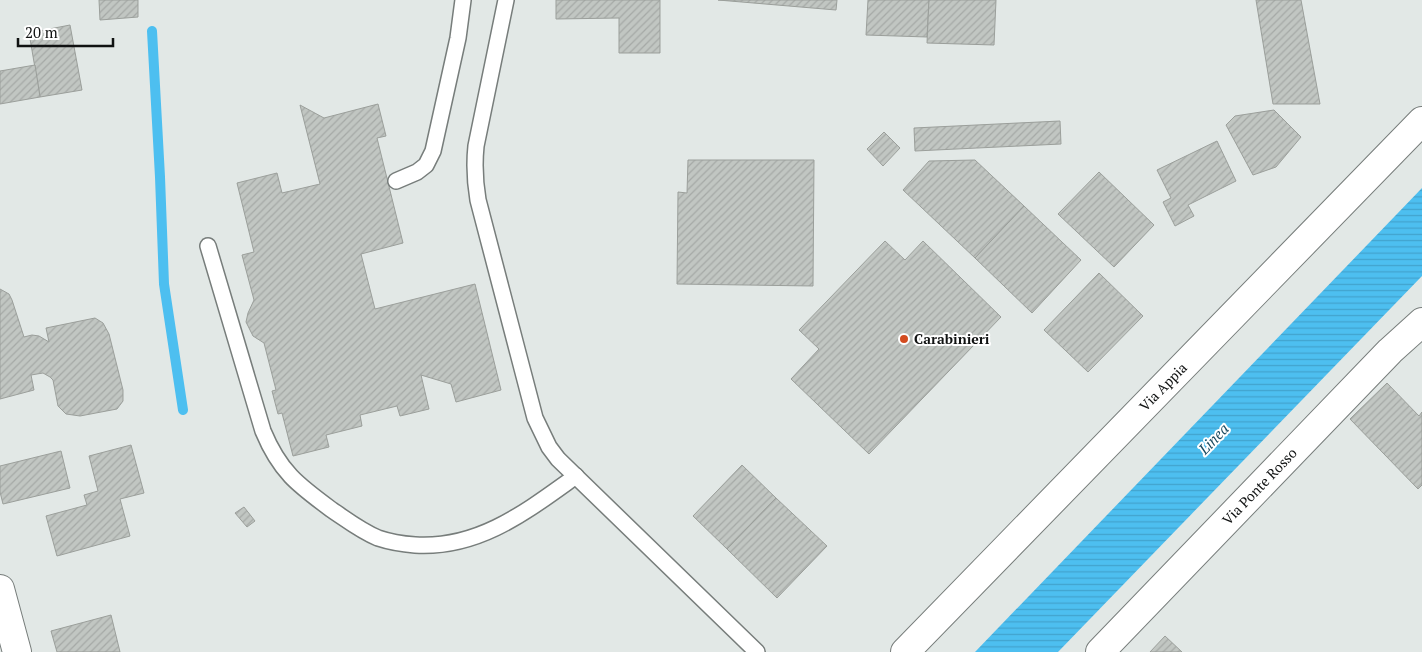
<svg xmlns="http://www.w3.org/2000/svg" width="1422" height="652" font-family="'PT Serif',serif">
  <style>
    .water { fill: url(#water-rules) }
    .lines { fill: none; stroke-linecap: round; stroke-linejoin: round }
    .stream { stroke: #4dbff0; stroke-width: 10 }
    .building { fill: url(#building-hatch); stroke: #9b9f9b }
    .lane-casing { stroke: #777d7b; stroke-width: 18 }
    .street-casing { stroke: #777d7b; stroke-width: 30 }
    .secondary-casing { stroke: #777d7b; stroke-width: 30 }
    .lane { stroke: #fff; stroke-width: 15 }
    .street { stroke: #fff; stroke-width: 28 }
    .secondary { stroke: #fff; stroke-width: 28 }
    .poi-dot { fill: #d34b1f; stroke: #fff; stroke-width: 2 }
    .labels { text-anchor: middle; stroke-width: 4; stroke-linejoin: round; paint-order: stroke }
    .poi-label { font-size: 14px; font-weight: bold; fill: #101212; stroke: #fff; text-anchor: start }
    .street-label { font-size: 14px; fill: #101212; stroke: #fff }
    .water-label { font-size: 15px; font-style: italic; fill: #1b4a5f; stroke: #fff }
  </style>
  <defs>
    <pattern id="water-rules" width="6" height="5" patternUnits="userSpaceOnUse" patternTransform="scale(1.25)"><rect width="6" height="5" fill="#4dbff0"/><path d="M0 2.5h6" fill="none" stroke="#42a3cd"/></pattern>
    <pattern id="building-hatch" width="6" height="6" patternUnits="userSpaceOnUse" patternTransform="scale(1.25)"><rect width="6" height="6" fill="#c1c6c2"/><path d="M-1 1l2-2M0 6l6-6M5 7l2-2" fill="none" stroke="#a5a9a6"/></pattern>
  </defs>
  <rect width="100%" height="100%" fill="#e2e8e6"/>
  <polygon class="water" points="1422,188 1422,276 1058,652 975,652"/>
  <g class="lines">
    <polyline class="stream" points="152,31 160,177 164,284 183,410"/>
  </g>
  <g class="building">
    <polygon points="99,0 138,0 138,17 100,20"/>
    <polygon points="556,0 660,0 660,53 619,53 619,18 556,19"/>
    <polygon points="718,0 837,0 836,10"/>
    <polygon points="868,0 929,0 927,37 866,35"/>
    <polygon points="929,0 996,0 994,45 927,43"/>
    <polygon points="1256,0 1301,0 1320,104 1273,104"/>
    <polygon points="70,25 82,90 40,97 29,33"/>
    <polygon points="35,65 40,97 0,104 0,71"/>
    <polygon points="378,104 386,136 377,138 403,243 361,254 375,309 475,284 501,390 456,402 451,384 421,375 429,409 400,416 397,406 360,415 362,426 326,435 329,447 293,456 282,413 278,414 272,391 276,390 264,343 253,336 246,322 248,313 254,300 242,255 254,252 237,183 277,173 282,193 320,184 300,105 324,118"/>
    <polygon points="1274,110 1301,137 1276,167 1253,175 1226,125 1235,116"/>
    <polygon points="1060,121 1061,144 915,151 914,128"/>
    <polygon points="884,132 900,148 883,166 867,149"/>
    <polygon points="1217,141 1236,181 1188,205 1194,216 1175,226 1163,202 1171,198 1157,170"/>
    <polygon points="688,160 814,160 813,286 677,284 678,192 687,193"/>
    <polygon points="975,160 1024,206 975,258 903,190 929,161"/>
    <polygon points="1099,172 1154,225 1114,267 1058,214"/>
    <polygon points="1024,206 1081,260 1032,313 975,258"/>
    <polygon points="885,241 905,260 923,241 1001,317 869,454 791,379 819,349 799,330"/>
    <polygon points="1099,273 1143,316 1088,372 1044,330"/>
    <polygon points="0,289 9,294 12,300 24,337 32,335 39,336 49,342 46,328 95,318 103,323 109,334 123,390 123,401 117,409 80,416 66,414 58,406 53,380 50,377 43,373 31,375 34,390 0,399"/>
    <polygon points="1387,383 1419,416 1422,412 1422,485 1418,489 1350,419"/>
    <polygon points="131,445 144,493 120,499 130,536 57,556 46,516 87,505 84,495 98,491 89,456"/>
    <polygon points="61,451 70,488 3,504 0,492 0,466"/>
    <polygon points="742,465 776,498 727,549 693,516"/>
    <polygon points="776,498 827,546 777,598 727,549"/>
    <polygon points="244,507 255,521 247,527 235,513"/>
    <polygon points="111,615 120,652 57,652 51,631"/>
    <polygon points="1165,636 1182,652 1150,652"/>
  </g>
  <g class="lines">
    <defs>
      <g id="lane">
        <path d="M506,0L476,146C474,165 475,182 478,200L535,418L549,447L558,459L757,652"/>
        <polyline points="396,181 417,172 426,165 433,151 458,38 463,0"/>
        <path d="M208,246L263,431C280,472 298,485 332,510C347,520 361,531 378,538C390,542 402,544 415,545C479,549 527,511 576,476"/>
      </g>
      <g id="street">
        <path id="s1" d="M1100,652L1390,351L1422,322"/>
      </g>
      <g id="secondary">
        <polyline points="0,589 17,652"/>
        <path id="s2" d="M905,652L1422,121"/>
      </g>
    </defs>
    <use href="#lane" class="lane-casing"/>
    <use href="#street" class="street-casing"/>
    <use href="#secondary" class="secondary-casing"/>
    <use href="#lane" class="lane"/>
    <use href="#street" class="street"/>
    <use href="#secondary" class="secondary"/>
  </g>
  <circle class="poi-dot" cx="904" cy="339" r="5"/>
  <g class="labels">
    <g class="poi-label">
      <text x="914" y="344">Carabinieri</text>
    </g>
    <g class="street-label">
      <text dy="5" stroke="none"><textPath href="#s2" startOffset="370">Via Appia</textPath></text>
      <text dy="5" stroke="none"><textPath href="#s1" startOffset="230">Via Ponte Rosso</textPath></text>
    </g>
    <g class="water-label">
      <text transform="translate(1214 439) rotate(-46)" y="5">Linea</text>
    </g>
  </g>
  <path d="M18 38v8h95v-8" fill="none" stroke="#101212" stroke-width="2.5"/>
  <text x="25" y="38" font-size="15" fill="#101212" stroke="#ffffff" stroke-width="4" paint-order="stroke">20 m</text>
</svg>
